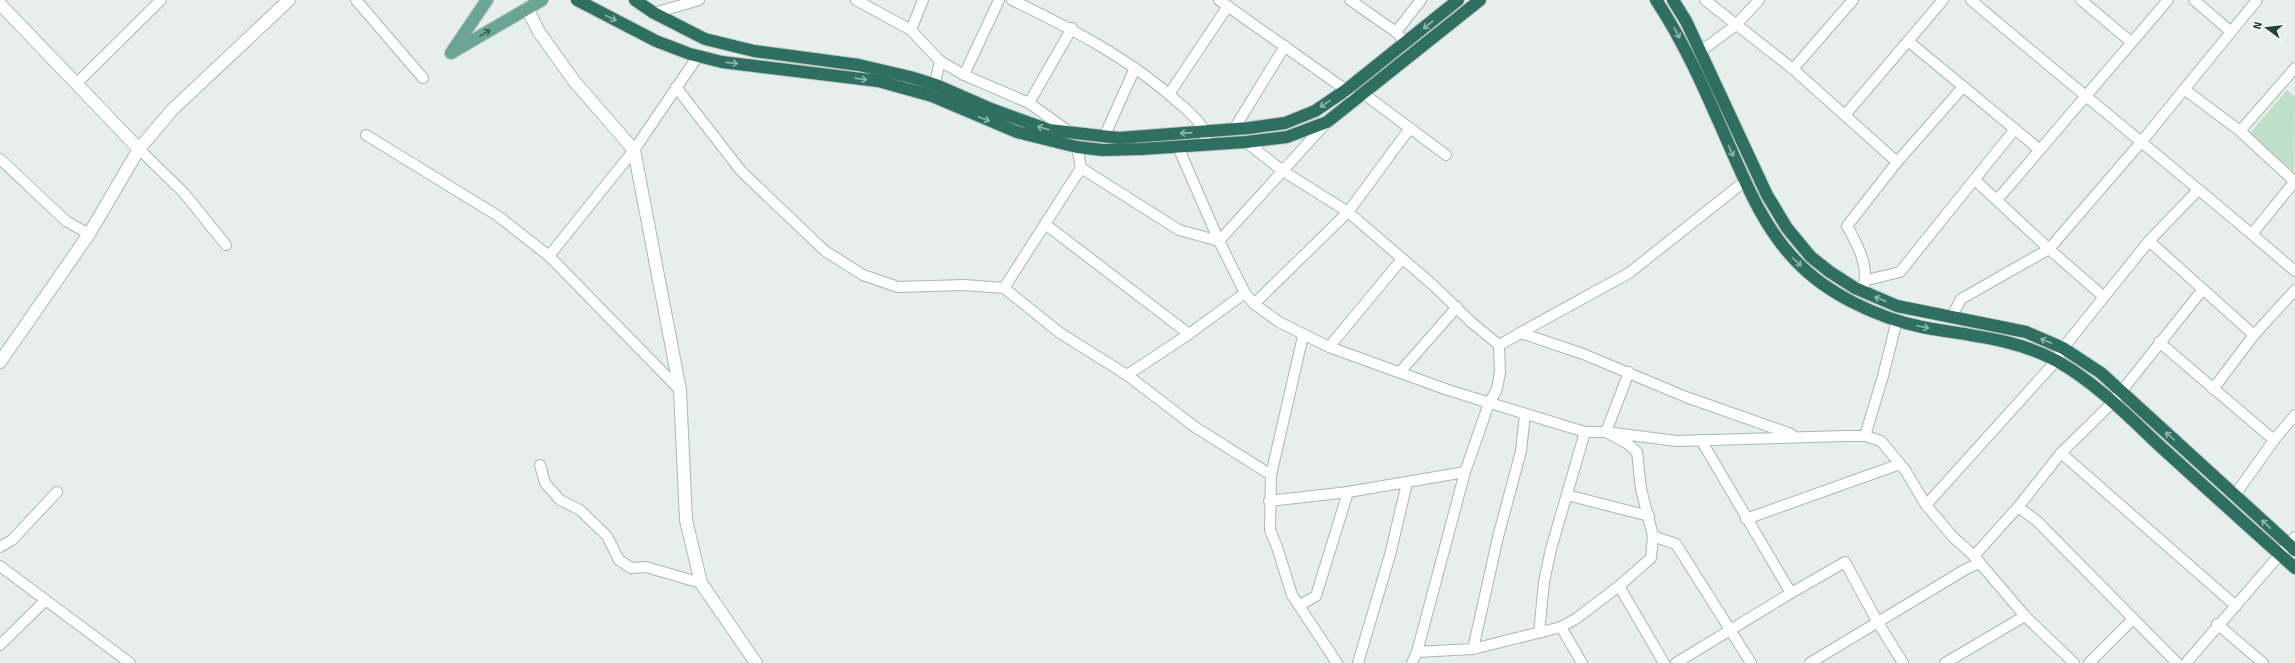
<svg xmlns="http://www.w3.org/2000/svg" width="2295" height="663" font-family="'Fira Sans',sans-serif">
  <style>
    .green { fill: #bfe0c8 }
    .lines { fill: none; stroke-linecap: round; stroke-linejoin: round }
    .street-casing { stroke: #a8b8b2; stroke-width: 12 }
    .secondary-casing { stroke: #a4bbb3; stroke-width: 14 }
    .primary-casing { stroke: #c2cac8; stroke-width: 14 }
    .highway-casing { stroke: #c2cac8; stroke-width: 14 }
    .street { stroke: #fff; stroke-width: 10 }
    .secondary { stroke: #fff; stroke-width: 12 }
    .primary { stroke: #6aa596; stroke-width: 12 }
    .highway { stroke: #2f6f62; stroke-width: 12 }
    .oneway { stroke: #93b5ae }
    .oneway2 { stroke: #365b51 }
  </style>
  <rect width="100%" height="100%" fill="#e6efeb"/>
  <polygon class="green" points="2287,90 2295,97 2294,172 2250,133"/>
  <g class="lines">
    <defs>
      <g id="street">
        <polyline points="356,0 423,78"/>
        <polyline points="856,0 911,30 940,61 933,92"/>
        <path d="M1012,0C1072,29 1131,59 1180,104C1188,111 1201,122 1205,132C1206,135 1205,140 1206,144"/>
        <polyline points="1219,0 1346,90 1356,101"/>
        <polyline points="1350,0 1396,32 1406,43"/>
        <path d="M1705,0L1793,69L1897,162L1847,226C1858,245 1871,270 1862,291"/>
        <path d="M1971,0C2078,91 2188,179 2295,271"/>
        <polyline points="2081,0 2131,42"/>
        <polyline points="2194,0 2230,31"/>
        <polyline points="654,13 699,0"/>
        <polyline points="911,30 923,0"/>
        <polyline points="1396,32 1421,0"/>
        <polyline points="1908,41 2040,150"/>
        <polyline points="1701,51 1736,25 1759,0"/>
        <polyline points="940,61 964,75 1029,103 1071,133"/>
        <polyline points="1793,69 1853,0"/>
        <polyline points="964,75 999,0"/>
        <polyline points="77,83 161,0"/>
        <polyline points="676,87 741,171 825,251 863,275 898,287 964,285 1004,288 1060,333 1127,375 1195,427 1271,475 1270,530 1277,547 1292,595 1337,663"/>
        <polyline points="2184,89 2240,131 2295,182"/>
        <polyline points="1169,94 1228,6"/>
        <polyline points="1364,94 1446,155"/>
        <polyline points="1029,103 1072,28"/>
        <polyline points="1845,115 1943,0"/>
        <polyline points="1234,129 1285,46"/>
        <polyline points="2240,131 2295,68"/>
        <polyline points="366,135 498,216 549,256 680,390"/>
        <polyline points="1104,137 1135,68"/>
        <polyline points="1246,142 1283,171 1348,212 1433,285 1471,322 1499,345 1500,372 1497,389 1489,403 1465,472 1417,652"/>
        <polyline points="1178,147 1219,241 1245,293 1254,304 1279,322 1329,347 1448,390 1585,432 1606,432 1628,444 1637,452 1641,489 1653,536 1651,558 1619,586 1577,618 1561,627 1473,649 1417,652 1412,663"/>
        <polyline points="139,149 184,193 226,245"/>
        <polyline points="0,159 66,221 89,234"/>
        <polyline points="1897,162 1963,87"/>
        <polyline points="1081,168 1179,230 1219,241 1327,122"/>
        <polyline points="1997,200 2168,0"/>
        <polyline points="1045,224 1189,334"/>
        <polyline points="2252,234 2295,181"/>
        <polyline points="2149,241 2254,335"/>
        <polyline points="549,256 634,150 698,56"/>
        <polyline points="1867,280 1900,272 2015,129"/>
        <polyline points="1004,288 1081,168 1077,147"/>
        <polyline points="2104,297 2049,249 2142,141 2257,0"/>
        <polyline points="1254,304 1348,212 1410,128"/>
        <polyline points="1951,318 1961,299 2049,249 1975,180"/>
        <polyline points="1518,334 1629,273 1745,181"/>
        <polyline points="2159,342 2274,440"/>
        <polyline points="1499,345 1521,333 1583,354 1686,397 1791,434"/>
        <polyline points="1329,347 1402,259"/>
        <polyline points="1400,372 1457,307"/>
        <polyline points="1629,372 1606,432 1677,441 1844,436 1865,436 1881,441 1905,470 1926,505 1953,537 1974,556 2025,616 2074,663"/>
        <polyline points="1127,375 1189,334 1245,293"/>
        <polyline points="2213,389 2254,335 2295,290"/>
        <polyline points="1865,436 1883,376 1897,320"/>
        <polyline points="1701,440 1791,593"/>
        <polyline points="2061,453 2236,606"/>
        <polyline points="540,465 545,483 560,500 580,510 607,536 619,560 631,568 646,567 701,583"/>
        <polyline points="1271,475 1303,336"/>
        <polyline points="1567,495 1649,516"/>
        <polyline points="2235,495 2274,440 2295,415"/>
        <polyline points="1269,501 1348,492 1465,472"/>
        <polyline points="1926,505 2056,361 2063,348 2149,241 2198,190"/>
        <polyline points="2018,507 2037,521 2177,663"/>
        <polyline points="1746,519 1900,464"/>
        <polyline points="1653,536 1676,544 1751,663"/>
        <polyline points="0,547 12,540 57,492"/>
        <polyline points="1974,556 2018,507 2061,453 2113,402 2203,289"/>
        <polyline points="0,566 130,663"/>
        <polyline points="1619,586 1664,663"/>
        <polyline points="1300,605 1316,596 1348,492"/>
        <polyline points="2217,624 2263,663"/>
        <polyline points="1561,627 1582,663"/>
        <polyline points="1539,633 1544,582 1551,549 1585,432"/>
        <polyline points="0,645 45,601"/>
        <polyline points="1473,649 1498,537 1521,451 1525,414"/>
        <polyline points="1358,663 1390,555 1407,483"/>
        <polyline points="1676,663 1791,593 1845,562 1877,621 1903,663"/>
        <polyline points="1810,663 1966,569 1980,563"/>
        <polyline points="1945,663 2025,616"/>
        <polyline points="2089,663 2133,619"/>
        <polyline points="2186,663 2295,537"/>
      </g>
      <g id="secondary">
        <polyline points="0,4 139,149"/>
        <polyline points="527,8 539,32 574,81 634,150 680,390 686,520 701,583 756,663"/>
        <polyline points="0,362 89,234 139,149 172,110 289,0"/>
      </g>
      <g id="primary">
        <polyline points="453,50 487,0"/>
        <polyline points="451,53 542,0"/>
      </g>
      <g id="highway">
        <polyline points="577,0 656,41 690,54 722,62 878,81 932,96 1017,132 1077,147 1103,150 1141,149 1246,142 1287,137 1327,122 1480,0"/>
        <polyline points="635,0 654,13 705,39 754,51 859,65 910,77 936,85 991,109 1049,130 1119,138 1249,128 1285,123 1315,111 1346,90 1458,0"/>
        <path d="M1656,0C1686,45 1707,95 1729,145C1747,186 1764,228 1796,261C1827,294 1878,318 1922,327C1969,336 2015,338 2057,361C2096,383 2129,417 2161,447C2206,488 2250,528 2295,568"/>
        <polyline points="1673,0 1686,21 1767,195 1787,228 1811,257 1830,272 1855,288 1897,306 2026,332 2063,348 2101,373 2295,550"/>
      </g>
    </defs>
    <use href="#street" class="street-casing"/>
    <use href="#secondary" class="secondary-casing"/>
    <use href="#primary" class="primary-casing"/>
    <use href="#highway" class="highway-casing"/>
    <use href="#street" class="street"/>
    <use href="#secondary" class="secondary"/>
    <use href="#primary" class="primary"/>
    <use href="#highway" class="highway"/>
  </g>
  <defs><path id="oneway-shaft" d="M-6 0H5M1.5-3L5.5 0L1.5 3" fill="none" stroke-width="1.6" stroke-linecap="round" stroke-linejoin="round"/></defs>
  <g class="oneway">
    <use href="#oneway-shaft" transform="translate(611 18) rotate(26)"/>
    <use href="#oneway-shaft" transform="translate(1428 25) rotate(140)"/>
    <use href="#oneway-shaft" transform="translate(1677 33) rotate(62)"/>
    <use href="#oneway-shaft" transform="translate(732 63) rotate(6)"/>
    <use href="#oneway-shaft" transform="translate(861 79) rotate(8)"/>
    <use href="#oneway-shaft" transform="translate(1325 104) rotate(146)"/>
    <use href="#oneway-shaft" transform="translate(984 119) rotate(22)"/>
    <use href="#oneway-shaft" transform="translate(1043 128) rotate(-163)"/>
    <use href="#oneway-shaft" transform="translate(1186 133) rotate(176)"/>
    <use href="#oneway-shaft" transform="translate(1731 151) rotate(66)"/>
    <use href="#oneway-shaft" transform="translate(1797 262) rotate(45)"/>
    <use href="#oneway-shaft" transform="translate(1880 299) rotate(-157)"/>
    <use href="#oneway-shaft" transform="translate(1923 327) rotate(12)"/>
    <use href="#oneway-shaft" transform="translate(2046 341) rotate(-157)"/>
    <use href="#oneway-shaft" transform="translate(2170 436) rotate(-138)"/>
    <use href="#oneway-shaft" transform="translate(2266 524) rotate(-137)"/>
  </g>
  <use class="oneway2" href="#oneway-shaft" transform="translate(485 33) rotate(-31)"/>
  <g transform="translate(2267 28) rotate(285)" stroke="#f7fbf9" stroke-width="3" paint-order="stroke">
  <path d="M0-3L7 15L0 10L-7 15Z" fill="#24423a"/>
  <text y="-6" font-size="11" font-weight="bold" text-anchor="middle" fill="#24423a">N</text>
  </g>
</svg>
